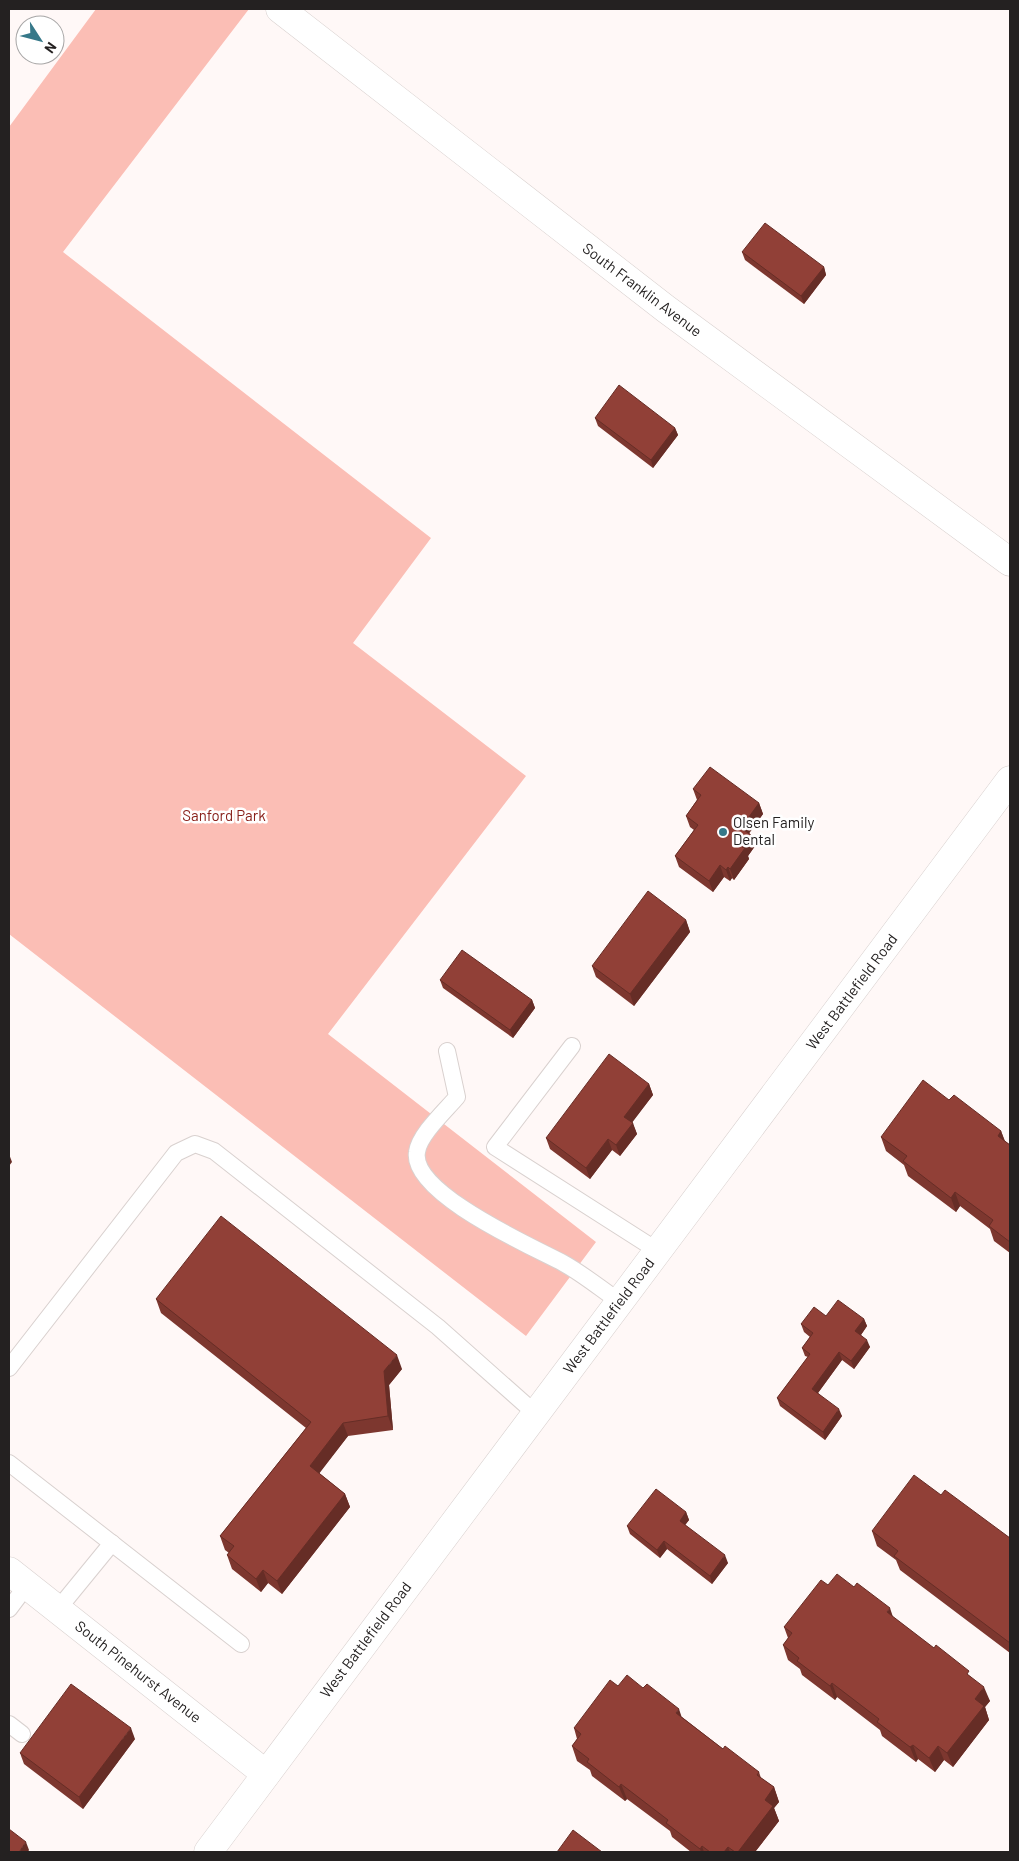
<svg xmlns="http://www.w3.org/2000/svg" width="1019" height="1861" font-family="Barlow,sans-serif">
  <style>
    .green { fill: #fbbeb5 }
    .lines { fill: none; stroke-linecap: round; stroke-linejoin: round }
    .service-casing { stroke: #d9d1cf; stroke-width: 18 }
    .minor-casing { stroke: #d9d1cf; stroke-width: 29 }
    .primary-casing { stroke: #d9d1cf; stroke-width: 29 }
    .service { stroke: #fff; stroke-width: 16 }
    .minor { stroke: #fff; stroke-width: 28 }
    .primary { stroke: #fff; stroke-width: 28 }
    .wall { fill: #7d372f }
    .shaded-wall { fill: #662d26 }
    .building { fill: #914037; stroke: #662d26 }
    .poi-dot { fill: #367889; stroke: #fff; stroke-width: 2 }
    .labels { text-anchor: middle; stroke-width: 5; stroke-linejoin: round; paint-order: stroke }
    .street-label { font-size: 15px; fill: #242121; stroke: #fff }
    .park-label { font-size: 15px; fill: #89201a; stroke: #fff }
    .poi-label { font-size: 15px; fill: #242121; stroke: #fff; text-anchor: start }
  </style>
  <rect width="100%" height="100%" fill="#fff8f7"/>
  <polygon class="green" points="96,9 249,9 63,252 431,538 353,643 526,776 328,1034 596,1242 526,1336 9,934 9,127"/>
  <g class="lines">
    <defs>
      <g id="service">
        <polyline points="572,1046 495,1147 658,1251"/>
        <path d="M447,1051L457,1097C445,1111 419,1135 417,1152C410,1193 533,1247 563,1263C583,1274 601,1289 620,1302"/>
        <polyline points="9,1368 176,1153 195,1144 214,1151 438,1327 536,1414"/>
        <polyline points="9,1463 241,1644"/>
        <polyline points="9,1609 27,1585"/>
        <polyline points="58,1609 112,1543"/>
        <polyline points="9,1724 22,1734"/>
      </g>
      <g id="minor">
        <polyline points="280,9 666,309 1010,562"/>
        <polyline points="9,1571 266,1774"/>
      </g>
      <polyline id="primary" points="208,1852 1010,780"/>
    </defs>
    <use href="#service" class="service-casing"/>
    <use href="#minor" class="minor-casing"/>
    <use href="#primary" class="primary-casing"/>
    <use href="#service" class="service"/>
    <use href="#minor" class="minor"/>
    <use href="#primary" class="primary"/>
  </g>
  <g class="wall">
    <polygon points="742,252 824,267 826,275 804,304 745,260"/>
    <polygon points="595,418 675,428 678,435 653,468 598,426"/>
    <polygon points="693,789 759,803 763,814 749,833 751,835 755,846 748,856 749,859 734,880 732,878 730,881 724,877 713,892 679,867 675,856 694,830 690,827 686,816 697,800"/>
    <polygon points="686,920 690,932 634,1006 596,977 592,966"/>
    <polygon points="440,980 532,1000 535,1008 513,1038 443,988"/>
    <polygon points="649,1084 653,1095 632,1122 637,1134 620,1156 612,1150 590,1179 550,1149 546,1138"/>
    <polygon points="949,1100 1001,1131 1005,1141 1010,1145 1010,1253 994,1241 990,1229 960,1206 956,1212 908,1176 904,1165 886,1151 881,1137"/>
    <polygon points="156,1299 402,1369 389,1385 393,1430 348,1436 319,1473 345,1494 350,1507 282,1594 268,1583 261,1592 232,1569 227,1555 229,1553 225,1550 220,1536 306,1428 161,1313"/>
    <polygon points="826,1316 864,1319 867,1326 861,1335 870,1347 854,1369 842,1360 818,1393 842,1416 825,1440 780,1406 777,1398 808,1357 805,1356 802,1348 810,1337 804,1332 801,1324"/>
    <polygon points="941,1495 1010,1538 1010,1653 900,1570 896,1560 877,1546 872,1531"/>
    <polygon points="686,1512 689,1520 685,1525 728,1563 712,1584 667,1549 660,1558 630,1534 627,1526"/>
    <polygon points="828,1585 893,1617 971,1677 990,1701 985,1707 989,1720 953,1767 944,1760 935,1772 918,1759 916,1762 882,1736 880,1730 837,1697 835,1700 802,1675 800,1669 788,1660 783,1645 788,1638 784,1627"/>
    <polygon points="682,1717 723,1749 759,1772 761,1778 774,1787 779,1802 774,1808 779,1821 755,1852 691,1852 672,1837 670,1831 627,1799 625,1801 592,1776 590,1770 577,1761 572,1746 577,1739 574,1728"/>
    <polygon points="135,1739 83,1809 24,1764 20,1753"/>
  </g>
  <g class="shaded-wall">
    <polygon points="824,267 826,275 804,304 801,296"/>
    <polygon points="675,428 678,435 653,468 651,460"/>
    <polygon points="759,803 763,814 745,839 741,828"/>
    <polygon points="751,835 755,846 748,856 749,859 734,880 730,869 742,847"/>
    <polygon points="720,865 724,877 713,892 709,881"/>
    <polygon points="728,867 732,878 730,881 726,870"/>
    <polygon points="686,920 690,932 634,1006 630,994"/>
    <polygon points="532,1000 535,1008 513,1038 510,1030"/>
    <polygon points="649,1084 653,1095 628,1128 624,1117"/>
    <polygon points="633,1123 637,1134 620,1156 616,1145"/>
    <polygon points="1001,1131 1006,1145 998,1136"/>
    <polygon points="608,1139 612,1150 590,1179 586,1168"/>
    <polygon points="9,1154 12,1162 9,1166"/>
    <polygon points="955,1192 960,1206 956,1212 951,1198"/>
    <polygon points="864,1319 867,1326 858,1339 855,1331"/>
    <polygon points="867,1340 870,1347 854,1369 851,1361"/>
    <polygon points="839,1352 842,1360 815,1397 812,1389"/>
    <polygon points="397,1355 402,1369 389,1385 393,1430 388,1416 384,1371"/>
    <polygon points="839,1409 842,1416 825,1440 823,1432"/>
    <polygon points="343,1423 348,1436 315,1479 310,1466"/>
    <polygon points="345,1494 350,1507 282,1594 277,1581"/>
    <polygon points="686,1512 689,1520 682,1529 680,1521"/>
    <polygon points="664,1541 667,1549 660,1558 657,1550"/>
    <polygon points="725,1555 728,1563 712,1584 710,1576"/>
    <polygon points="263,1570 268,1583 261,1592 256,1579"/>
    <polygon points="890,1608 895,1623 887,1612"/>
    <polygon points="832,1683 837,1697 835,1700 830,1686"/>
    <polygon points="984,1687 990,1701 985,1707 989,1720 953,1767 947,1753 975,1699"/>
    <polygon points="679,1709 684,1724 676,1713"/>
    <polygon points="131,1728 135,1739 83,1809 79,1797"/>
    <polygon points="913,1745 918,1759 916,1762 910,1747"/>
    <polygon points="938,1746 944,1760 935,1772 929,1758"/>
    <polygon points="621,1784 627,1799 625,1801 619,1787"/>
    <polygon points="774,1787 779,1802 774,1808 779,1821 755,1852 738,1852 765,1800"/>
    <polygon points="26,1842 29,1850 28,1852 19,1852"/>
    <polygon points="702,1846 704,1852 701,1852 700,1849"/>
    <polygon points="728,1847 730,1852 724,1852"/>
  </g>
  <g class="building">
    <polygon points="765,223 824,267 801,296 742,252"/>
    <polygon points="619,385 675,428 651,460 595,418"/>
    <polygon points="710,767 759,803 741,828 751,835 742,847 745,848 730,869 728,867 726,870 720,865 709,881 675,856 698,825 686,816 701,795 693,789"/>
    <polygon points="648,891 686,920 630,994 592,966"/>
    <polygon points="462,950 532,1000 510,1030 440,980"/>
    <polygon points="609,1054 649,1084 624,1117 633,1123 616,1145 608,1139 586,1168 546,1138"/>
    <polygon points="923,1080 949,1100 954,1095 1001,1131 998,1136 1010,1145 1010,1242 989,1226 993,1220 955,1192 951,1198 903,1161 907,1156 881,1137"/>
    <polygon points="221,1216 397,1355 384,1371 388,1416 343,1423 310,1466 345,1494 277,1581 263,1570 256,1579 227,1555 234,1546 220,1536 311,1422 156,1299"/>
    <polygon points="838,1300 864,1319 855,1331 867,1340 851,1361 839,1352 812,1389 839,1409 823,1432 777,1398 810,1354 802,1348 813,1333 801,1324 814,1307 826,1316"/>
    <polygon points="914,1475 941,1495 945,1490 1010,1538 1010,1643 894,1556 898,1551 872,1531"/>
    <polygon points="656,1489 686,1512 680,1521 725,1555 710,1576 664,1541 657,1550 627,1526"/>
    <polygon points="837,1574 854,1587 857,1583 890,1608 887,1612 934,1648 936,1645 969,1671 967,1674 984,1687 975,1699 984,1706 947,1753 938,1746 929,1758 913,1745 910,1747 877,1722 879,1719 832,1683 830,1686 797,1661 799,1658 783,1645 792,1633 784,1627 821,1580 828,1585"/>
    <polygon points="627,1675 643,1688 647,1684 679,1709 676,1713 723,1749 725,1746 759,1772 757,1775 774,1787 765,1800 773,1806 738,1852 735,1852 728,1847 724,1852 710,1852 702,1846 700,1849 666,1823 668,1820 621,1784 619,1787 587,1762 589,1759 572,1746 581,1734 574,1728 610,1680 618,1686"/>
    <polygon points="71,1684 131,1728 79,1797 20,1753"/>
    <polygon points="9,1829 26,1842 19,1852 9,1852"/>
    <polygon points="573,1830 602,1852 557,1852"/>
  </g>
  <circle class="poi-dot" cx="723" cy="832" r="5"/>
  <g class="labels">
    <g class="street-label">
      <text transform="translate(642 290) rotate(37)" y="5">South Franklin Avenue</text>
      <text transform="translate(852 992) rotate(-53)" y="5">West Battlefield Road</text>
      <text transform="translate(609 1316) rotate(-53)" y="5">West Battlefield Road</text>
      <text transform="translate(366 1640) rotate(-53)" y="5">West Battlefield Road</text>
      <text transform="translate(138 1672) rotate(38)" y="5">South Pinehurst Avenue</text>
    </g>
    <g class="park-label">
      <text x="224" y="821">Sanford Park</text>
    </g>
    <g class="poi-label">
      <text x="733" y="828">Olsen Family<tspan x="733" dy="17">Dental</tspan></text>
    </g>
  </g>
  <rect width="1019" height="1861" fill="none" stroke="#242121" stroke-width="20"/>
  <g transform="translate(40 40) rotate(126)"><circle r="24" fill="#ffffff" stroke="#a7a6a6"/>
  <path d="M0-4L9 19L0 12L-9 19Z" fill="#367889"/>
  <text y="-8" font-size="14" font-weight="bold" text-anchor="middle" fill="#242121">N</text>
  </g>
</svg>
